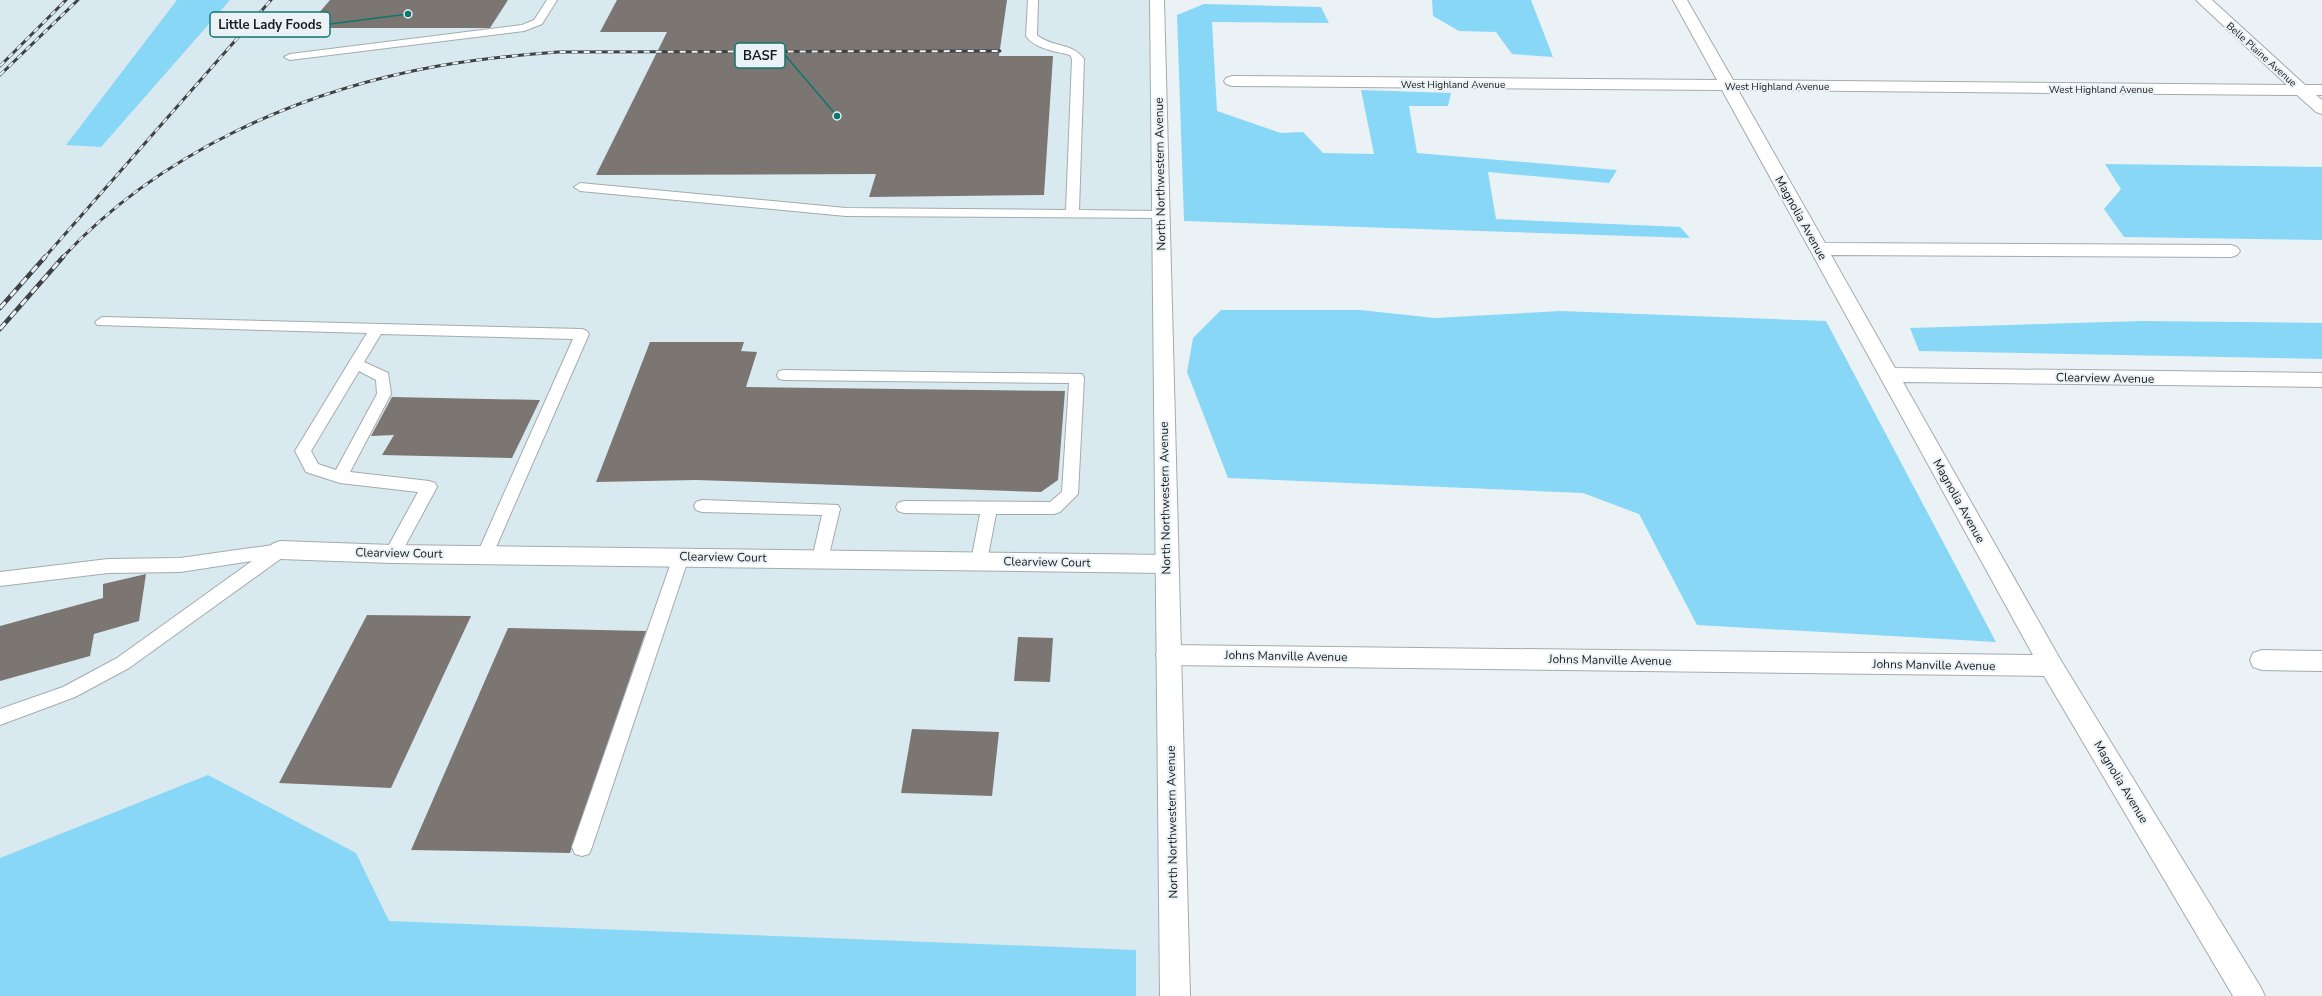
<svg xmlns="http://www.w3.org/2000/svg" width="2322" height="996" font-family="'Nunito Sans',sans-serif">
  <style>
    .built { fill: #d9e9f0 }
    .green { fill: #88d7f7 }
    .building { fill: #7c7673 }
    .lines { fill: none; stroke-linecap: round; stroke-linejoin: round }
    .lane-casing { stroke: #a4abae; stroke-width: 2 }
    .street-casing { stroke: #a4abae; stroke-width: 2 }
    .secondary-casing { stroke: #a4abae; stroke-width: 2 }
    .lane { fill: #fff; fill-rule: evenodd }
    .street { fill: #fff; fill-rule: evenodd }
    .secondary { fill: #fff; fill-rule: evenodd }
    .rail-far1-casing { stroke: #3e4244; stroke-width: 3 }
    .rail-casing { stroke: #3e4244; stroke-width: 4.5 }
    .rail-far1 { stroke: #ebf2f6; stroke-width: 2; stroke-dasharray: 6; stroke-linecap: butt }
    .rail { stroke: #ebf2f6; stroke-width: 3; stroke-dasharray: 8; stroke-linecap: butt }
    .labels { text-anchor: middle; stroke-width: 4; stroke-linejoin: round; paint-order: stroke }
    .far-street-label { font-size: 10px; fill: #181b1c; stroke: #ebf2f6 }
    .street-label { font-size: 12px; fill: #181b1c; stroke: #ebf2f6 }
    .leader { fill: none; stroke: #0f766e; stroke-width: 1.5 }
    .callout-dot { fill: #0f766e; stroke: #ebf2f6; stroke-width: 1.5 }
    .callout { fill: #ebf2f6; stroke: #0f766e; stroke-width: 1.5 }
    .callout-label { font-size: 13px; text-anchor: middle; font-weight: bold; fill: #181b1c }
  </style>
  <rect width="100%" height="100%" fill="#ebf2f6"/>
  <polygon class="built" points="0,0 1163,0 1184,996 0,996"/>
  <g class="green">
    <polygon points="177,0 230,0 101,147 66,145"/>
    <polygon points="1432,0 1531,0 1553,57 1512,54 1496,32 1459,31 1433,16"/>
    <polygon points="1204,4 1321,7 1329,23 1212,22 1217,111 1281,133 1303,132 1323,153 1374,154 1361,90 1451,93 1448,106 1409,106 1417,153 1617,170 1609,183 1488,172 1496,219 1680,227 1690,238 1184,221 1177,15"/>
    <polygon points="2105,164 2322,167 2322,240 2124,237 2104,209 2121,189"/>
    <polygon points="1221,310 1360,310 1435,318 1560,311 1826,321 1996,642 1697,625 1639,514 1583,493 1228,478 1187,372 1193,338"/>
    <polygon points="2142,321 2322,323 2322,359 1919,351 1910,328"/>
    <polygon points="208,775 356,853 389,921 1136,950 1136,996 0,996 0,858"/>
  </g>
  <g class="building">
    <polygon points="330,0 508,0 490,28 306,28"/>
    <polygon points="617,0 1007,0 999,56 1053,56 1044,195 869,197 876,174 596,175 667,32 600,32"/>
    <polygon points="650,342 744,342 741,351 757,352 746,387 1065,391 1058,480 1041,492 696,480 596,482"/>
    <polygon points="392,397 540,400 512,458 382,455 394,435 371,436"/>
    <polygon points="146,574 139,621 94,634 90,656 0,681 0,626 103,598 103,584"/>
    <polygon points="367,615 471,616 391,788 279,783"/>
    <polygon points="508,628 646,631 570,853 411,850"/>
    <polygon points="1018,637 1053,638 1050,682 1014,681"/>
    <polygon points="912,729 999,732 992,796 901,793"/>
  </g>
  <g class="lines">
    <defs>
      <g id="lane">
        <polygon points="547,0 557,0 542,24 524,31 290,60 284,57 290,54 522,25 534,20"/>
        <path d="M1028,0H1038L1037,35C1052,48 1072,42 1084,59L1079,210L1160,211L1166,215L1165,218L846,216L580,191L574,187L580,183L846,208L1066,210L1072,59L1070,55C1055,51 1035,49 1026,36Z"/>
        <path d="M102,317L582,329L587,331L589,334L493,554L491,559L485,561L479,559L477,554L573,339L381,334L364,362L388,373L391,394L350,472L429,481L435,483L437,487L398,559L392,561L386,559L384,554L418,492L340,483L306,472L295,451L367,333L97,325L95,322ZM359,371L376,380L377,394L336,470L318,464L311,451Z"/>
        <polygon points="784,370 1082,374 1084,378 1078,494 1060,512 1054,514 996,514 987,561 985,566 979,568 973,566 971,561 980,514 904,513 898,511 896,507 898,503 904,501 1050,502 1062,492 1069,383 784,380 779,379 777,375 779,371"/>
        <polygon points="702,500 838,505 840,509 828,559 826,564 820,566 814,564 812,559 822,515 702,512 696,510 694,506 696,502"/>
        <polygon points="280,544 286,545 288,550 286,555 129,668 75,697 0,725 0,709 63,687 117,658 252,561 180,572 108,573 0,586 0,572 108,559 180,558"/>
        <polygon points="681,550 687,552 689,557 592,847 589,854 582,856 575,854 572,847 673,557 675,552"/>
      </g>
      <g id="street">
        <polygon points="1673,0 1687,0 1733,80 2287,85 2196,0 2212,0 2305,85 2322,85 2322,95 2316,95 2322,100 2322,114 2316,112 2297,95 1738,90 1825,243 2231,245 2237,247 2240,251 2237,255 2231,257 1831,255 1895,368 2322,373 2322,387 1903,382 2060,659 2260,986 2265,996 2233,996 2044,676 1168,665 1159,662 1156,655 1159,648 1168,645 2033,655 1722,90 1232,86 1226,84 1224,81 1226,78 1232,76 1717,80"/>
        <polygon points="280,541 392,545 1167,555 1175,558 1178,564 1175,570 1167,573 392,563 280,559 272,556 269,550 272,544"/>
        <polygon points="2262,650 2322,651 2322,671 2262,670 2253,667 2250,660 2253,653"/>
      </g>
      <polygon id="secondary" points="1150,0 1164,0 1190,996 1160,996"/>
    </defs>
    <use href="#lane" class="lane-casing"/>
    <use href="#street" class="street-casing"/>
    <use href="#secondary" class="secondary-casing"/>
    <use href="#lane" class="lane"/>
    <use href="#street" class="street"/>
    <use href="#secondary" class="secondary"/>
    <defs>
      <g id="rail-far1">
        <polyline points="0,66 66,0"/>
        <polyline points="0,75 78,0"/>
        <polyline points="44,258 271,0"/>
        <path d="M62,258C159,153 299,91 438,66C478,59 518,55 558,52L1000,51"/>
      </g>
      <g id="rail">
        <polyline points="0,308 45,257"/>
        <polyline points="0,329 63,257"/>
      </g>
    </defs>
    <use href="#rail-far1" class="rail-far1-casing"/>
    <use href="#rail" class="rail-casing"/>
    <use href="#rail-far1" class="rail-far1"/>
    <use href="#rail" class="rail"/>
  </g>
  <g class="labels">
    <g class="far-street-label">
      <text transform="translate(2262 54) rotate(42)" y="4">Belle Plaine Avenue</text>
      <text x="1453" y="88">West Highland Avenue</text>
      <text x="1777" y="90">West Highland Avenue</text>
      <text x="2101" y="93">West Highland Avenue</text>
    </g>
    <g class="street-label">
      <text transform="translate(1160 174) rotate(-91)" y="4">North Northwestern Avenue</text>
      <text transform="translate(1801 218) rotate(61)" y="4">Magnolia Avenue</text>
      <text transform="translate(2105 378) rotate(1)" y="4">Clearview Avenue</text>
      <text transform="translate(1165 498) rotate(-91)" y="4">North Northwestern Avenue</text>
      <text transform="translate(1959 501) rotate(61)" y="4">Magnolia Avenue</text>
      <text transform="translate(399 553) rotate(1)" y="4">Clearview Court</text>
      <text transform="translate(723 557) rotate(1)" y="4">Clearview Court</text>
      <text transform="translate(1047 562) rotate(1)" y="4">Clearview Court</text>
      <text transform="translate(1286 656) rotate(1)" y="4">Johns Manville Avenue</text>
      <text transform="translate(1610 660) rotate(1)" y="4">Johns Manville Avenue</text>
      <text transform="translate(1934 665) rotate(1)" y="4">Johns Manville Avenue</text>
      <text transform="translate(2121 782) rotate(59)" y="4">Magnolia Avenue</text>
      <text transform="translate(1172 822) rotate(-91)" y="4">North Northwestern Avenue</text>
    </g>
  </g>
  <path class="leader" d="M408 14L330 24M837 116L785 55"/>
  <g class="callout-dot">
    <circle cx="408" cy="14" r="4"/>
    <circle cx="837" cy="116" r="4"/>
  </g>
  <g class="callout">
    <rect x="210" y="12" width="120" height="25" rx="4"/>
    <rect x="735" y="43" width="50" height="25" rx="4"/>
  </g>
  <g class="callout-label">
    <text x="270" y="29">Little Lady Foods</text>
    <text x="760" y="60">BASF</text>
  </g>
</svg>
